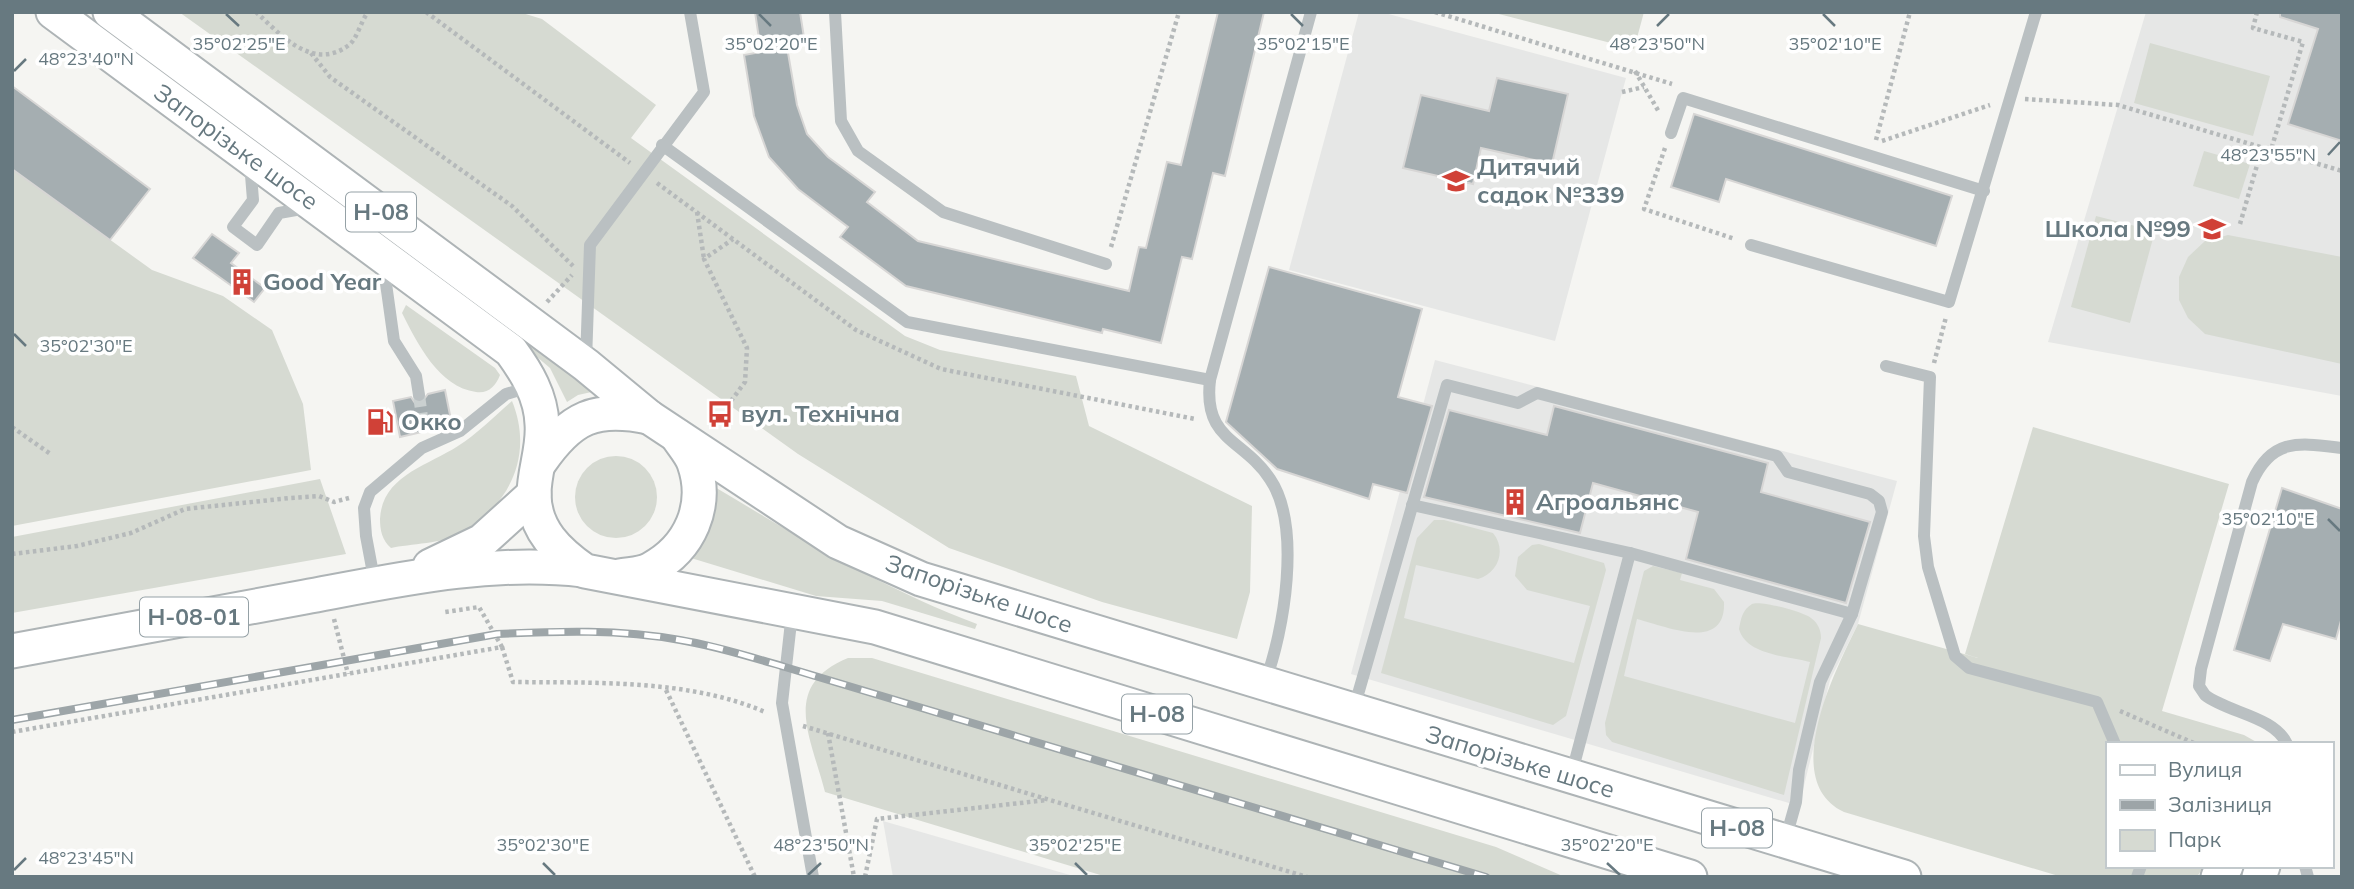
<svg xmlns="http://www.w3.org/2000/svg" width="2354" height="889" font-family="Mulish,sans-serif">
  <style>
    .built { fill: #e6e7e6 }
    .green { fill: #d6dad2 }
    .building { fill: #a5aeb1; stroke: #d7d6d5; stroke-width: 2 }
    .lines { fill: none; stroke-linecap: round; stroke-linejoin: round }
    .minor-tunnel { stroke: #cad0d0; stroke-width: 12; stroke-dasharray: 12 6; stroke-linecap: butt }
    .major-casing { stroke: #aeb4b6; stroke-width: 37 }
    .path { stroke: #b5b9ba; stroke-width: 4.5; stroke-dasharray: 3.5 3.5; stroke-linecap: butt }
    .minor { stroke: #bac0c2; stroke-width: 12 }
    .major { stroke: #fff; stroke-width: 33 }
    .rail-casing { stroke: #9da5a8; stroke-width: 8 }
    .rail { stroke: #fff; stroke-width: 5; stroke-dasharray: 16; stroke-linecap: butt }
    .ticks { fill: none; stroke: #677980; stroke-width: 2.5 }
    .labels { text-anchor: middle; stroke-width: 7; stroke-linejoin: round; paint-order: stroke }
    .shield { fill: #fff; stroke: #95a1a6; stroke-width: 2 }
    .shield-label { font-size: 23px; font-weight: bold; fill: #677980 }
    .street-label { font-size: 24px; fill: #677980; stroke: #fff }
    .poi-label { font-size: 24px; font-weight: bold; fill: #677980; stroke: #fff; text-anchor: start }
    .ticks-label { font-size: 18px; text-anchor: middle; fill: #677980; stroke: #fff; stroke-width: 7; stroke-linejoin: round; paint-order: stroke }
  </style>
  <rect width="100%" height="100%" fill="#f5f5f2"/>
  <g class="built">
    <polygon points="1359,12 1381,12 1626,78 1555,341 1289,270"/>
    <polygon points="2146,12 2342,12 2342,396 2048,342"/>
    <polygon points="1435,360 1897,481 1858,624 1830,680 1799,806 1351,674"/>
    <polygon points="883,821 1077,877 893,877"/>
  </g>
  <g class="green">
    <polygon points="179,12 519,12 542,19 656,105 631,138 905,336 940,350 1076,376 1089,426 1252,506 1250,592 1237,639 1102,602 949,548 798,454"/>
    <polygon points="1491,12 1644,12 1634,49"/>
    <polygon points="2150,43 2270,76 2253,136 2134,103"/>
    <polygon points="2204,151 2250,164 2239,199 2193,186"/>
    <polygon points="12,169 152,270 223,296 272,330 303,404 311,470 12,526"/>
    <polygon points="2096,216 2155,231 2130,323 2071,307"/>
    <polygon points="2228,235 2342,257 2342,364 2205,334 2188,318 2179,300 2179,277 2188,257 2205,241"/>
    <path d="M406,305L495,368L500,375C496,386 488,394 476,392C439,387 417,343 402,313Z"/>
    <polygon points="528,339 596,391 578,395 567,402 550,368 523,345"/>
    <path d="M512,401C534,455 510,506 460,534C445,543 409,544 391,548C382,540 380,530 380,519C382,476 427,466 458,446C477,434 495,416 512,401Z"/>
    <path d="M2033,427L2229,484L2162,711L2244,735L2260,744H2107V866H2204L2197,877H2062L1844,812C1778,781 1836,669 1858,624L1978,658L1965,654Z"/>
    <circle cx="616" cy="497" r="41"/>
    <polygon points="320,479 346,554 12,613 12,537"/>
    <path d="M713,486C802,539 880,587 977,624L975,629L882,601L816,596L691,558L702,542Z"/>
    <path d="M1434,520H1444L1493,533C1507,550 1498,573 1478,579L1416,565L1404,618L1574,663L1590,606L1527,590L1515,576L1518,557L1532,545L1539,544L1604,563L1606,570L1566,716L1553,725L1381,673L1417,538Z"/>
    <path d="M1653,566L1682,573L1680,580L1714,589L1724,602C1726,653 1665,626 1637,619L1624,676L1795,723L1810,662C1787,656 1746,655 1739,629C1741,619 1742,610 1752,604C1760,600 1804,612 1811,618C1818,623 1821,630 1821,638L1784,795L1612,742L1606,735L1605,723L1644,571Z"/>
    <path d="M848,658H872L1496,847L1565,877H1107L825,792C811,737 780,686 848,658Z"/>
  </g>
  <g class="building">
    <polygon points="755,12 800,12 805,44 787,47 797,105 807,134 828,157 875,192 867,202 918,241 1129,291 1139,247 1146,248 1167,162 1181,165 1218,12 1264,12 1225,176 1213,173 1192,259 1182,257 1161,343 1103,329 1102,333 906,286 840,237 848,227 798,189 769,157 754,116 744,55 761,52"/>
    <polygon points="2280,12 2342,12 2342,141 2288,124 2318,29 2280,17"/>
    <polygon points="1497,78 1568,94 1552,164 1481,148 1473,184 1403,168 1421,95 1489,111"/>
    <polygon points="12,86 150,189 110,240 12,169"/>
    <polygon points="1694,114 1952,196 1936,246 1726,179 1719,202 1671,187"/>
    <polygon points="212,234 239,253 231,263 265,288 254,302 193,258"/>
    <polygon points="1269,267 1422,309 1398,397 1432,406 1407,493 1373,484 1369,499 1277,469 1226,422"/>
    <polygon points="445,390 452,425 400,437 393,401 411,397 415,403 421,403 428,394"/>
    <polygon points="1554,406 1768,463 1761,492 1870,522 1846,603 1686,559 1698,512 1593,483 1580,533 1424,497 1449,410 1547,435"/>
    <polygon points="2282,488 2342,509 2342,617 2336,639 2283,624 2270,661 2234,650"/>
  </g>
  <g class="lines">
    <polyline class="minor-tunnel" points="419,395 424,432"/>
    <defs>
      <g id="major">
        <path d="M53,12L511,351C527,373 541,396 542,424C544,448 534,471 534,494C534,530 558,552 585,571L875,627L1690,877"/>
        <polyline points="110,12 586,365 649,417 838,542 921,579 1904,877"/>
        <path d="M540,462C571,417 595,406 649,417"/>
        <polyline points="430,566 482,541 534,494"/>
        <path d="M620,576C630,574 643,574 651,569C690,548 709,506 694,463C691,454 682,444 677,436"/>
        <path d="M12,651C110,633 207,615 305,597C396,580 490,559 583,570"/>
        <polyline points="2218,877 2226,866"/>
        <polyline points="2259,877 2263,866"/>
      </g>
    </defs>
    <use href="#major" class="major-casing"/>
    <g class="path">
      <path d="M256,12C281,35 313,72 349,45C357,39 361,21 368,12"/>
      <polyline points="426,12 630,163"/>
      <polyline points="1435,12 1672,84"/>
      <polyline points="2257,12 2253,28 2303,42 2271,150"/>
      <polyline points="311,53 330,77 512,206 573,266"/>
      <polyline points="1635,71 1659,112"/>
      <polyline points="1622,92 1644,87"/>
      <polyline points="2025,99 2118,105 2342,171"/>
      <polyline points="1876,140 1910,12"/>
      <polyline points="1882,141 1990,105"/>
      <polyline points="1665,148 1644,209 1735,239"/>
      <polyline points="657,183 856,330 941,369 1195,419"/>
      <polyline points="697,212 704,259"/>
      <polyline points="2240,224 2262,148"/>
      <polyline points="1111,247 1179,12"/>
      <polyline points="547,302 572,275"/>
      <polyline points="1934,363 1946,317"/>
      <polyline points="731,401 745,382 747,348 704,259 733,239"/>
      <polyline points="12,427 52,455"/>
      <polyline points="12,554 77,546 131,533 185,509 290,498 319,496 334,502 349,498"/>
      <polyline points="334,619 348,674"/>
      <path d="M502,647L513,682C594,683 689,679 765,712"/>
      <polyline points="666,690 755,877"/>
      <polyline points="2120,711 2196,744"/>
      <polyline points="803,726 1307,877"/>
      <polyline points="12,732 502,647 479,607 445,612"/>
      <polyline points="828,733 854,877"/>
      <polyline points="865,877 877,819 1047,800"/>
    </g>
    <g class="minor">
      <polyline points="835,12 841,121 858,151 943,212 1106,264"/>
      <polyline points="1671,133 1683,98 1984,191"/>
      <polyline points="662,145 907,322 1210,380"/>
      <polyline points="246,165 251,175 253,200 233,227 257,245 279,213 307,208"/>
      <polyline points="1751,245 1949,302 2036,12"/>
      <polyline points="383,262 394,341 416,376 419,395"/>
      <polyline points="586,361 590,245 704,92 690,12"/>
      <polyline points="1886,366 1930,377 1924,536 1928,567 1955,656 1969,668 2097,702 2115,744"/>
      <polyline points="1412,505 1630,553 1852,614"/>
      <polyline points="375,584 366,536 364,508 370,492 422,448 460,431 506,394 533,386"/>
      <polyline points="792,613 782,703 813,877"/>
      <path d="M1265,682C1284,632 1302,526 1270,479C1243,438 1203,441 1210,380L1311,12"/>
      <polyline points="1354,708 1447,385 1518,403 1537,393 1777,456 1788,472 1870,494 1879,501 1882,512 1852,614 1820,682 1799,770 1796,802 1785,841"/>
      <path d="M2287,744C2274,716 2228,713 2205,695L2199,686L2201,669L2252,482C2272,437 2300,443 2342,448"/>
      <polyline points="1571,776 1630,553"/>
      <polyline points="2305,866 2308,877"/>
      <polyline points="2137,877 2141,866"/>
    </g>
    <use href="#major" class="major"/>
    <defs>
      <path id="rail" d="M12,720L497,634C558,631 620,629 680,640C716,646 751,657 785,667L1486,877"/>
    </defs>
    <use href="#rail" class="rail-casing"/>
    <use href="#rail" class="rail"/>
  </g>
  <path class="ticks" d="M226,14L239,26M759,14L771,26M1291,14L1303,26M1823,14L1835,26M1657,26L1669,14M14,71L26,59M2328,155L2340,142M14,334L26,346M2328,519L2340,531M543,863L555,875M1075,863L1087,875M1607,863L1620,875M14,870L26,858M808,875L821,863"/>
  <defs>
    <symbol id="school-bare" viewBox="-9 -9 18 18"><path d="M0-5L7-2L0 1L-7-2ZM-4 1L0 2.5L4 1V4Q0 6-4 4Z" fill="#d04137" stroke="#fff" stroke-width="2.5" paint-order="stroke"/></symbol>
    <symbol id="building-bare" viewBox="-9 -9 18 18"><path d="M-4-6H4V6H1V3H-1V6H-4ZM-2.5-4.3h1.7v1.8h-1.7ZM.8-4.3h1.7v1.8H.8ZM-2.5-1h1.7V.8h-1.7ZM.8-1h1.7V.8H.8Z" fill="#d04137" stroke="#fff" stroke-width="2.5" paint-order="stroke"/></symbol>
    <symbol id="bus-bare" viewBox="-9 -9 18 18"><path d="M-5-6H5V4H4V6H2V4H-2V6H-4V4H-5ZM-3.5-4V0h7V-4ZM-3.5 1.2v1.5H-2V1.2ZM2 1.2v1.5H3.5V1.2Z" fill="#d04137" stroke="#fff" stroke-width="2.5" paint-order="stroke"/></symbol>
    <symbol id="fuel-bare" viewBox="-9 -9 18 18"><path d="M-5.5-6h7V0h2V4h1.3V-2.5L3-4.5l.8-.8L6-3V5H2.5V1h-1V6h-7ZM-4.2-4.7v3.2H.2V-4.7Z" fill="#d04137" stroke="#fff" stroke-width="2.5" paint-order="stroke"/></symbol>
  </defs>
  <g fill-rule="evenodd">
    <use href="#school-bare" x="1437" y="162" width="38" height="38"/>
    <use href="#school-bare" x="2193" y="210" width="38" height="38"/>
    <use href="#building-bare" x="223" y="263" width="38" height="38"/>
    <use href="#bus-bare" x="701" y="395" width="38" height="38"/>
    <use href="#fuel-bare" x="361" y="403" width="38" height="38"/>
    <use href="#building-bare" x="1496" y="483" width="38" height="38"/>
  </g>
  <g class="labels">
    <g class="shield">
      <rect x="346" y="192.5" width="70" height="39" rx="5"/>
      <rect x="140" y="597.5" width="108" height="39" rx="5"/>
      <rect x="1122" y="694.5" width="70" height="39" rx="5"/>
      <rect x="1702" y="808.5" width="70" height="39" rx="5"/>
    </g>
    <g class="shield-label">
      <text x="381" y="220">Н-08</text>
      <text x="194" y="625">Н-08-01</text>
      <text x="1157" y="722">Н-08</text>
      <text x="1737" y="836">Н-08</text>
    </g>
    <g class="street-label">
      <text transform="translate(236 147) rotate(36)" y="8">Запорізьке шосе</text>
      <text transform="translate(979 594) rotate(19)" y="8">Запорізьке шосе</text>
      <text transform="translate(1520 762) rotate(17)" y="8">Запорізьке шосе</text>
    </g>
    <g class="poi-label">
      <text x="1477" y="175">Дитячий<tspan x="1477" dy="28">садок №339</tspan></text>
      <text x="2191" y="237" text-anchor="end">Школа №99</text>
      <text x="263" y="290">Good Year</text>
      <text x="741" y="422">вул. Технічна</text>
      <text x="401" y="430">Окко</text>
      <text x="1536" y="510">Агроальянс</text>
    </g>
  </g>
  <g class="ticks-label">
    <text x="239" y="50">35°02'25"E</text>
    <text x="771" y="50">35°02'20"E</text>
    <text x="1303" y="50">35°02'15"E</text>
    <text x="1657" y="50">48°23'50"N</text>
    <text x="1835" y="50">35°02'10"E</text>
    <text x="86" y="65">48°23'40"N</text>
    <text x="2268" y="161">48°23'55"N</text>
    <text x="86" y="352">35°02'30"E</text>
    <text x="2268" y="525">35°02'10"E</text>
    <text x="543" y="851">35°02'30"E</text>
    <text x="821" y="851">48°23'50"N</text>
    <text x="1075" y="851">35°02'25"E</text>
    <text x="1607" y="851">35°02'20"E</text>
    <text x="86" y="864">48°23'45"N</text>
  </g>
  <rect width="2354" height="889" fill="none" stroke="#677980" stroke-width="28"/>
  <rect x="2106" y="742" width="228" height="126" fill="#ffffff" stroke="#c2c9cc" stroke-width="2"/>
  <rect x="2120" y="765" width="35" height="10" fill="#ffffff" stroke="#c2c9cc" stroke-width="2"/>
  <text x="2168" y="777" font-size="21" fill="#677980">Вулиця</text>
  <rect x="2120" y="800" width="35" height="10" fill="#9da5a8" stroke="#c2c9cc" stroke-width="2"/>
  <text x="2168" y="812" font-size="21" fill="#677980">Залізниця</text>
  <rect x="2120" y="830" width="35" height="21" fill="#d6dad2" stroke="#c2c9cc" stroke-width="2"/>
  <text x="2168" y="847" font-size="21" fill="#677980">Парк</text>
</svg>
